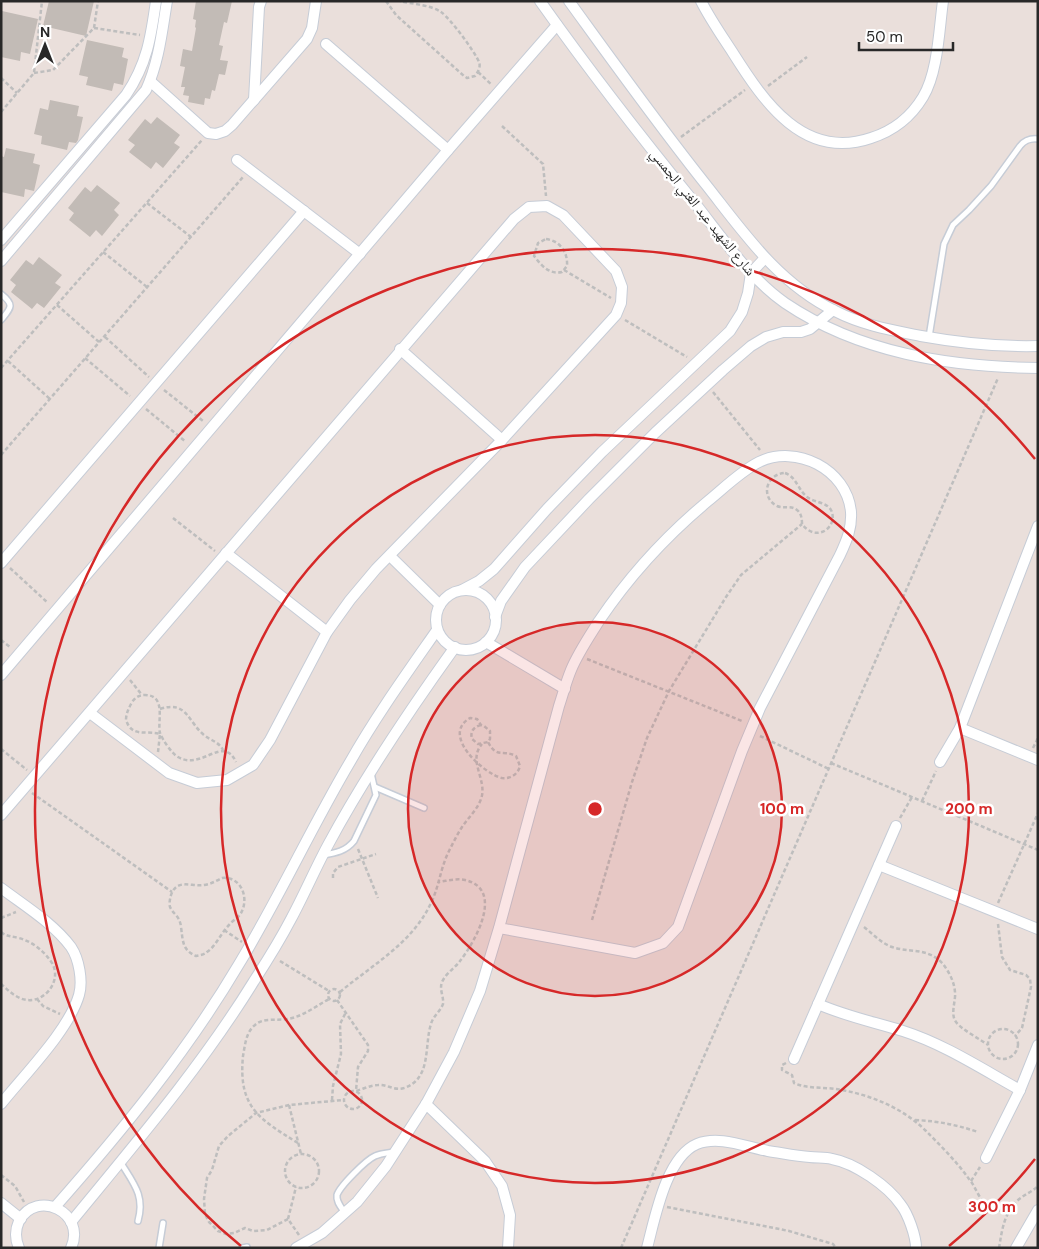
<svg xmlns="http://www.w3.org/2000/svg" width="1039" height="1249" font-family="'DM Sans','Noto Naskh Arabic',sans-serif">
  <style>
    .building { fill: #c2bbb6 }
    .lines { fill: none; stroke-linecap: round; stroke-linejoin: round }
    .lane-casing { stroke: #c6ccd6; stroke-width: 8 }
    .street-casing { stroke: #c6ccd6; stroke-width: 12 }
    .path { stroke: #bebebe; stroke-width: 2.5; stroke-dasharray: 4 2.5; stroke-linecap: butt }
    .lane { stroke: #fff; stroke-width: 5 }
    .street { stroke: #fff; stroke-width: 10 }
    .ring { fill: none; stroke: #d62828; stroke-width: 2.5 }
    .labels { text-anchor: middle; stroke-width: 5; stroke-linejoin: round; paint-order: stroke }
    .street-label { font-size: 14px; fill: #282828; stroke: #fff }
    .centre { fill: #d62828; stroke: #fff; stroke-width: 2.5 }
    .ring-label { font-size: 15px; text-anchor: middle; font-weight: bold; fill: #d62828; stroke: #fff; stroke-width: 5; stroke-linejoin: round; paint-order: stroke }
  </style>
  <rect width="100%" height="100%" fill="#eadfdb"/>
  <g class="building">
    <polygon points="49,1 94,1 86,36 43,26"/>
    <polygon points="196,1 232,1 227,23 224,22 219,45 223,46 220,60 228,61 225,75 219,74 215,91 212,90 210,99 205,98 204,105 188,102 189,96 183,95 185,87 181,87 185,67 180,66 183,49 192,51 196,28 195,27 196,20 193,19"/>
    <polygon points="2,11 38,19 30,54 21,52 20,61 1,57"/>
    <polygon points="87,40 124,48 122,57 128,59 123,85 114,83 112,91 86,85 88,77 79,75"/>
    <polygon points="50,100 79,106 77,116 83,117 78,140 76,143 69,142 67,150 41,144 42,136 34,134 40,108 48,110"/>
    <polygon points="157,117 180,135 174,143 180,147 163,168 156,162 151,169 129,152 135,145 128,140 145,119 151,124"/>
    <polygon points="6,148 35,154 33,163 40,165 34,191 25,189 24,197 1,192 1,156 4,157"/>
    <polygon points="97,185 120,203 114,210 119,215 102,236 96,230 90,237 69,220 74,213 68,208 85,187 91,192"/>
    <polygon points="39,257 62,275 55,283 61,287 44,308 37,303 32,309 11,292 16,285 10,280 26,260 33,265"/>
  </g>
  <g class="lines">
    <defs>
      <g id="lane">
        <path d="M1,294C15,305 11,308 1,320"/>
        <path d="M929,337L944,244L953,225L969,210L991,186L1020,146C1025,140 1030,138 1038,139"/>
        <polyline points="375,787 424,808"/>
        <path d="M323,855C336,853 346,851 354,841L376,795L371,773"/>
        <path d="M121,1163C134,1184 145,1196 138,1221"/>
        <path d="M345,1213C341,1207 336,1202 337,1195C340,1186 366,1160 375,1156C381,1153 388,1153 394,1152"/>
        <polyline points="159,1248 163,1223"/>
        <polyline points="242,1248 247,1247"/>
      </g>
      <g id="street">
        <path d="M540,1C589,70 641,137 694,202C722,237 748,277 785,303C859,353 950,367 1038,368"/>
        <path d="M569,1C614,63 659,126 707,186C744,233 778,283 835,311C862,325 891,330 921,336C960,343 999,347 1038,346"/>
        <path d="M701,1C710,19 722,36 733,53C764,102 804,161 871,138C893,131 911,117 923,97C938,72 939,30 943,1"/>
        <polyline points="326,44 448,150"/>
        <polyline points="150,81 208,133 216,134 225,131 232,125 307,39 312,28 316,1"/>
        <polyline points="254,100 259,7 261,1"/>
        <polyline points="237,160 360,254"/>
        <path d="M1,240L126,95C147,64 151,37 156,1"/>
        <path d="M1,261L146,90C159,62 162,31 167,1"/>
        <polyline points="400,349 502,440"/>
        <polyline points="226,553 327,632"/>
        <polyline points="390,556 440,605"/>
        <polyline points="1,563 304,211"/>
        <polyline points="462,590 479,581 494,569 547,509 602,452 730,331 742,312 748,293 751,273 764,259"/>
        <circle cx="466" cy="620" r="30"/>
        <polyline points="495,617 501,601 525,567 589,499 655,433 723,370 751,346 766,337 783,332 801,332 810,329 833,310"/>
        <polyline points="486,642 565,689"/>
        <polyline points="1,675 448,150 557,25"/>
        <polyline points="960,728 1038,760"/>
        <polyline points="940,762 960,728 1038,526"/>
        <polyline points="1,815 514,219 529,207 547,206 563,215 616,271 622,287 621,303 616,315 502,440 376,569 350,600 327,632 270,740 253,765 227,780 197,783 169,773 90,713"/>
        <polyline points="879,865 1038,929"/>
        <path d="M1,888C25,906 53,923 71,947C79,959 83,981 79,995C69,1030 24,1075 1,1104"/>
        <path d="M818,1004C845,1016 874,1022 903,1031C944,1044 982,1069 1020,1090"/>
        <polyline points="794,1059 896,826"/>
        <polyline points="426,1104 485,1161 502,1186 510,1215 508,1248"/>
        <polyline points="986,1158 1020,1090 1038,1045"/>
        <polyline points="1,1203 21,1219"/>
        <path d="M55,1207C122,1131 187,1052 239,964C279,898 311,828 350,762C376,716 407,673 437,630"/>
        <path d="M71,1222C135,1144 201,1067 254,981C267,961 280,940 291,919C304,895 315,869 328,845C365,776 409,711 455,647"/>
        <path d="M19,1248C15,1239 15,1230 19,1221C37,1188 87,1213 71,1248"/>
        <path d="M296,1248L322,1233L357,1202L386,1166L426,1104L454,1052L480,991L499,928L559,706C563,694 566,682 571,670C578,653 589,637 599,621C630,575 666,536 708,501C724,488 741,471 759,462C796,444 847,469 851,512C852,528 847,540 840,555L760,708L742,751L678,927L663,943L635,953L499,928"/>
        <path d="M647,1248C655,1218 666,1157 697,1144C719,1135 746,1147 768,1151C782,1153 796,1156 810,1157C817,1158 825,1157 832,1159C855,1163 888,1186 901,1205C908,1214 916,1236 916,1248"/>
        <polyline points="1016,1248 1038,1210"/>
      </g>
    </defs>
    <use href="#lane" class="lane-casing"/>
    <use href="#street" class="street-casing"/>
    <g class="path">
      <path d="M386,1L396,15L464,76L467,78L475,76C478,72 481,67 479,62C475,52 450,18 441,12C431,5 412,4 400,1"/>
      <polyline points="94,28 140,35"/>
      <polyline points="478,72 492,85"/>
      <polyline points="34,73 53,70 94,28 98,1"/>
      <polyline points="1,78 17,93"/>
      <polyline points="768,86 807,57"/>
      <polyline points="1,112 34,73 42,1"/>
      <polyline points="502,126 543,164 546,196"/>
      <polyline points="681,137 745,90"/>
      <polyline points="147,203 191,237"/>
      <path d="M546,239C560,241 568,252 567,266L562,272C549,275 541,265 534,256L538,243Z"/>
      <polyline points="103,252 147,287"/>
      <polyline points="564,270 611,298"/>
      <polyline points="57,305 99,342"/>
      <polyline points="625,320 687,357"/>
      <polyline points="105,337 149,377"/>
      <polyline points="85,358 130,396"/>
      <polyline points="8,361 50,399"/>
      <polyline points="1,368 202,140"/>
      <polyline points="164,390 203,421"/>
      <polyline points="713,392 760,450"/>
      <polyline points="146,409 186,442"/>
      <polyline points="1,455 243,177"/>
      <path d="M785,473C796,477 797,487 805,495C812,503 826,501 831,510C839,526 817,544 802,524C802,518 801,513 797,510C791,505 784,509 777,506C760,497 766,474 785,473Z"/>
      <polyline points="173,518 215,551"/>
      <polyline points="10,568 48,603"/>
      <polyline points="1,640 10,647"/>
      <polyline points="587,659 742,721"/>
      <polyline points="130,680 142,695"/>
      <path d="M160,709C187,700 188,722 204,735C211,741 218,741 223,750"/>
      <path d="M481,725C473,727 470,732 472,739L478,744L488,742L490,739V731L484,726L481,725L477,719L470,718C440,735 484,774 502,778C511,779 518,774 520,766L516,756C502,749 497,759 488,742"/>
      <polyline points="760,736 829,769"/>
      <polyline points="1033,748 1038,738"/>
      <polyline points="1,749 27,770"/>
      <path d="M158,752L160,734C146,730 132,738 126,720C126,713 129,708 132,702C136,697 139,695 145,695C167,695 157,722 160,733C162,739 172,754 178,757C202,771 223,734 236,762"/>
      <polyline points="831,763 1038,850"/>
      <polyline points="32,793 172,892"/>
      <polyline points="922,801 936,771"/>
      <polyline points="900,818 912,797"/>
      <polyline points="358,849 378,898"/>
      <path d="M222,878C240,876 249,896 242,911C240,917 233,920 229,925C221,933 216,946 207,952C204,955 200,955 196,956C182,950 183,941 181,927C180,916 173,914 170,907C169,903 170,899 171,895C177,878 191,887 204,885C211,884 216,881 222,878Z"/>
      <polyline points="333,878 333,873 338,867 376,854"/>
      <polyline points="998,903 1038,813"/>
      <polyline points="1,918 16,912"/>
      <polyline points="592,920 632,782 647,738 669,691 726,597 741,575 802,524"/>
      <polyline points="998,924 1002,957 1010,970 1026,975 1030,979 1031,987 1022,1028 1015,1036"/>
      <path d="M864,927C873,934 881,943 892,947C909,953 928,947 943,964C949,972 954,981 955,992C956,1001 950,1014 956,1022C962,1030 980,1039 988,1045"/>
      <polyline points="224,930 242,942"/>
      <path d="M1,932C7,937 12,936 19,938C33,942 44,951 52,963C62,980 46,1002 27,1000C17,999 9,991 1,984"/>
      <polyline points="280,961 329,991"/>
      <circle cx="334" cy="995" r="6"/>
      <path d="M340,992C372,965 411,944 430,905C439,888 440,869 449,851C453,843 457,835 462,827C468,818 477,810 481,799C488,780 467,761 482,744"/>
      <polyline points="37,999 43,1006 60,1014"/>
      <path d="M337,1000L368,1045V1051L358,1067L356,1091C363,1089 371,1085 378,1085C387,1084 394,1091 404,1088C432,1079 424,1045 431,1024C433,1016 440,1012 443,1004C444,996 439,990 442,982C446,973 455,968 460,961C475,942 505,889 465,880C456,878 447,881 438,882"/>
      <circle cx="1003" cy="1044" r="15"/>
      <path d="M786,1063L782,1065V1070L792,1075L794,1083C807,1089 822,1087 836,1089C868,1094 902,1107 926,1131C941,1146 957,1162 969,1179C976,1187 978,1198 987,1205C993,1210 1001,1211 1008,1212"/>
      <circle cx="353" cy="1100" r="9"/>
      <polyline points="332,1100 333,1086 341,1054 340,1024 346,1012"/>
      <polyline points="289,1105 301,1154"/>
      <path d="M915,1120C938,1121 957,1125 978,1132"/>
      <path d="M298,1143C259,1119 238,1107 243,1056C245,1045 246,1032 255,1025C264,1017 277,1021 288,1019C304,1016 316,1006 329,999"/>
      <circle cx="302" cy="1171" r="17"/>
      <polyline points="1,1175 15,1186 24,1202"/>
      <polyline points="971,1181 980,1167"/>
      <polyline points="667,1207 789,1231 833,1244 836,1248"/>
      <polyline points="288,1219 296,1187"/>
      <polyline points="299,1235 288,1219 267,1230 253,1231 245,1228 234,1233 226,1234 218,1231 209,1222 205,1214 204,1199 207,1178 212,1170 219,1146 228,1136 256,1113 289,1105 343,1100"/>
      <polyline points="621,1248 998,378"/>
      <path d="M999,1248C1002,1230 1004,1213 1018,1200C1025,1194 1032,1192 1038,1186"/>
    </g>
    <use href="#lane" class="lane"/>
    <use href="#street" class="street"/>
  </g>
  <circle cx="595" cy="809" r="187" fill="#d62828" fill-opacity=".12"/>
  <g class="ring">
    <circle cx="595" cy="809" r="187"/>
    <circle cx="595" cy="809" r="374"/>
    <path d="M1035 1159A562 562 0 0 1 949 1246M241 1246A562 562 0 1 1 1035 459"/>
  </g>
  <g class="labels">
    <g class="street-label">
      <text transform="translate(703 212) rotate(51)" y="5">شارع الشهيد عبد الغني الجمسي</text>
    </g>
  </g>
  <circle cx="595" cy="809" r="8" class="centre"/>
  <g class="ring-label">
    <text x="782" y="814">100 m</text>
    <text x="969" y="814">200 m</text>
    <text x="992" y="1212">300 m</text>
  </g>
  <rect width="1039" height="1249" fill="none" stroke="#282828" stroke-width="5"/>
  <g transform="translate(45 45)" stroke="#ffffff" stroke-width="4" paint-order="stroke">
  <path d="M0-4L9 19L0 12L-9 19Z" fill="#282828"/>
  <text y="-8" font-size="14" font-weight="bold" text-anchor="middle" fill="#282828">N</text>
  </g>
  <path d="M859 42v8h94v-8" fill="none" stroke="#282828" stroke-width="2.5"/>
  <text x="866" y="42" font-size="15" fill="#282828" stroke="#ffffff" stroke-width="4" paint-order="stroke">50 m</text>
</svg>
